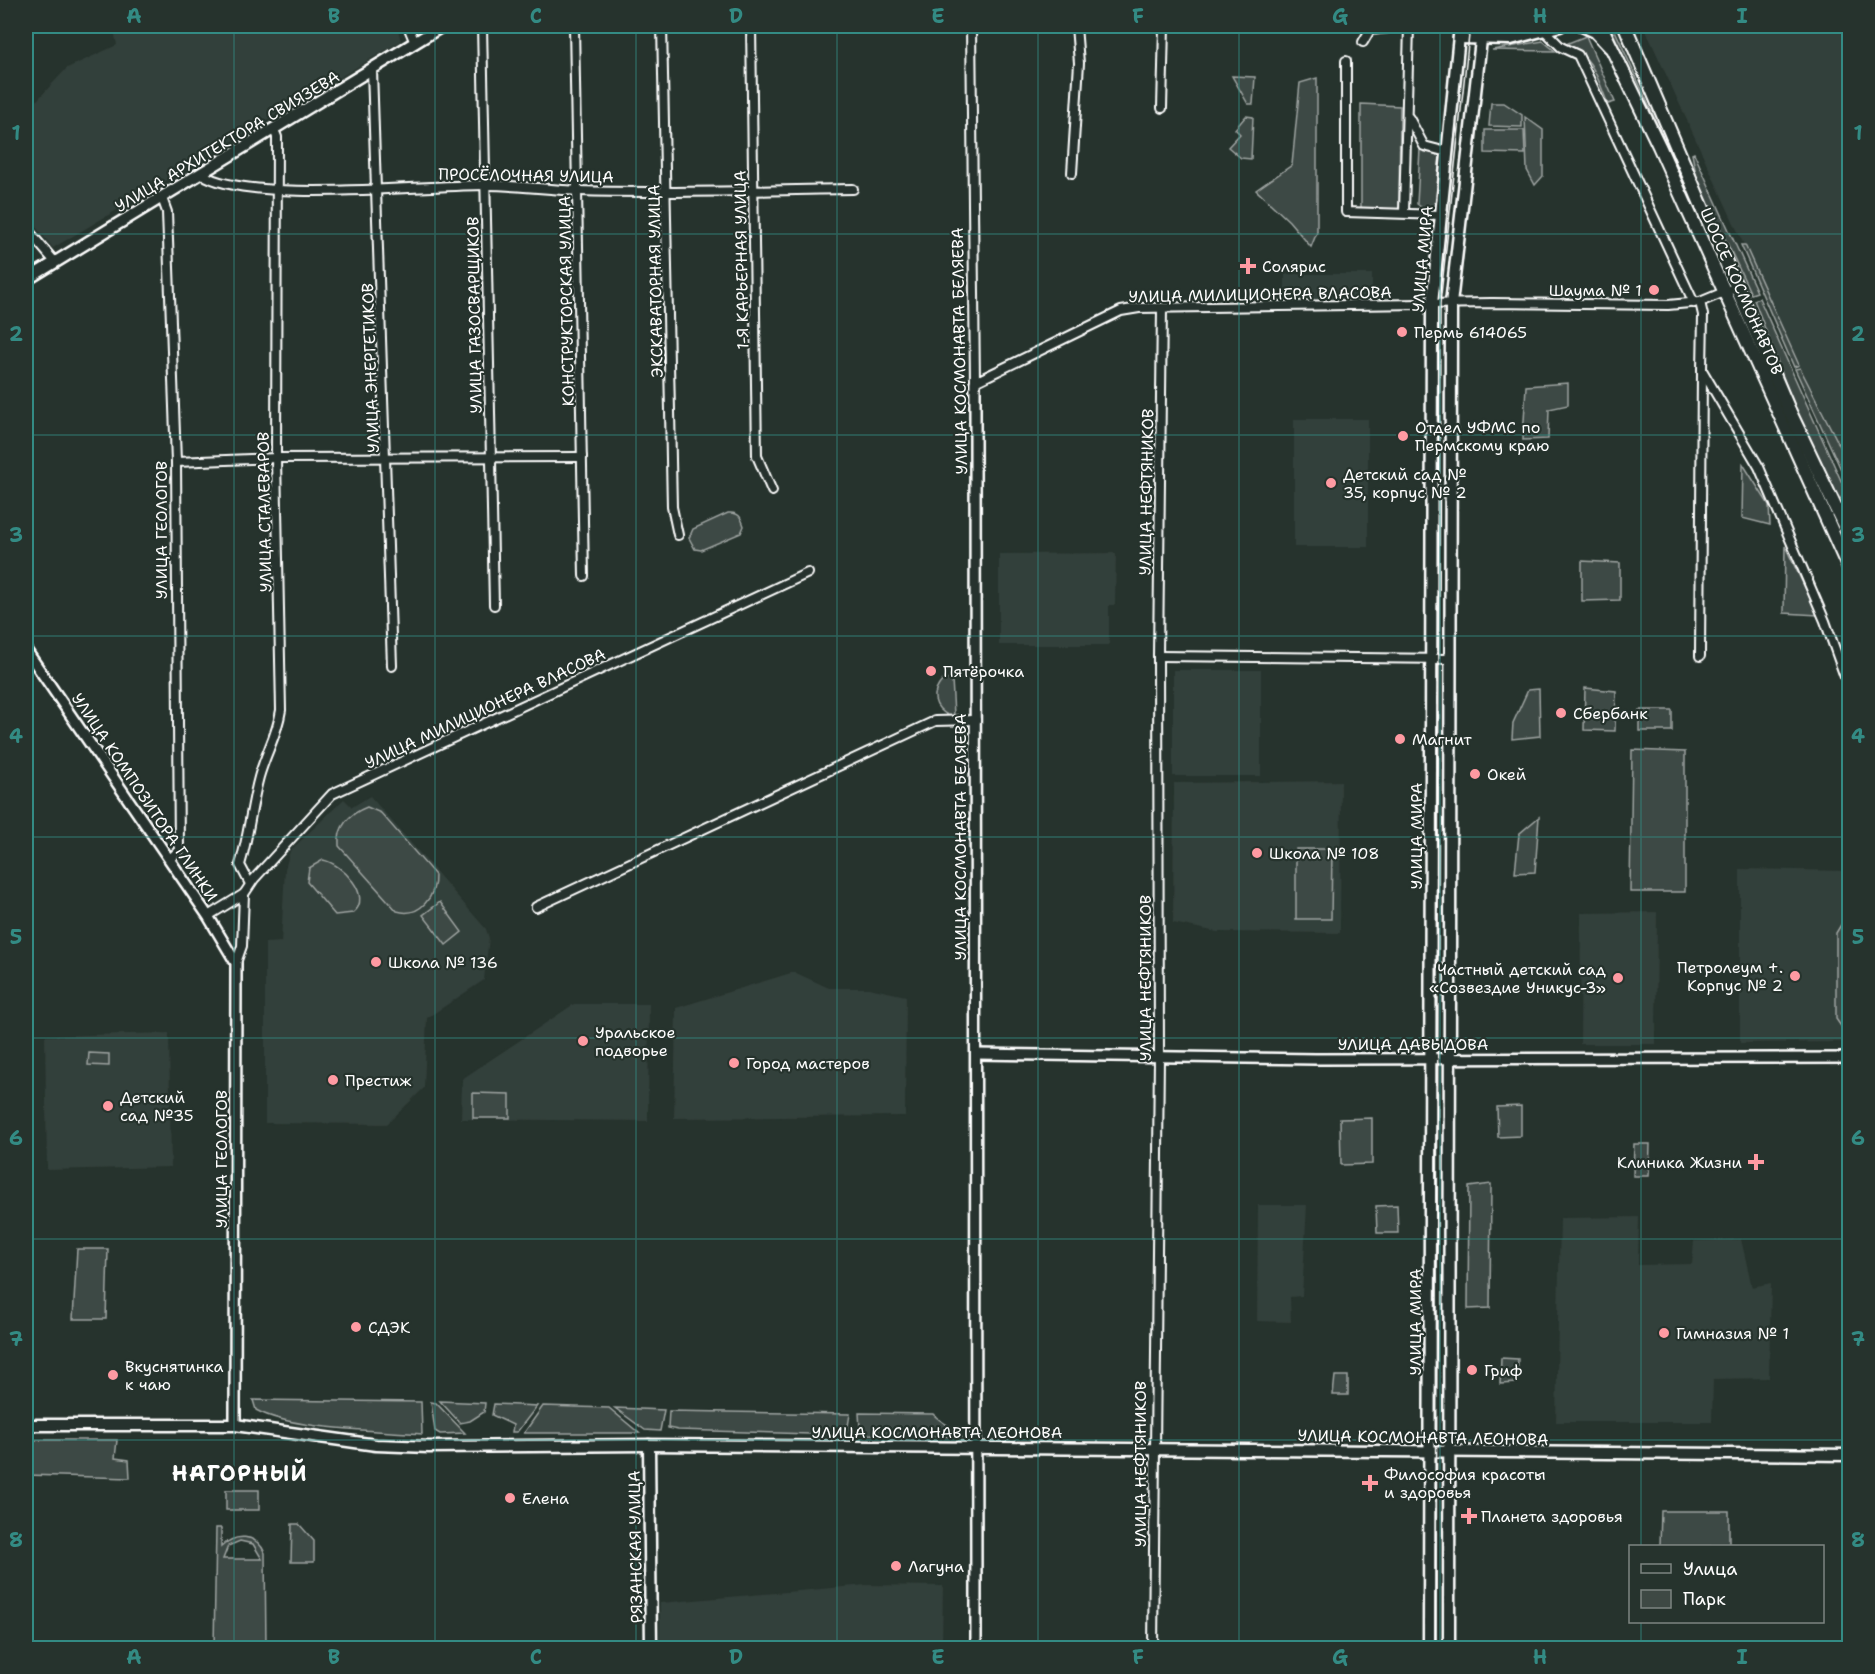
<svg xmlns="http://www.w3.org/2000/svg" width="1875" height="1674" font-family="'Shantell Sans',sans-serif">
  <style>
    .built { fill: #333f3a }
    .green { fill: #3e4944; stroke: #9ea4a2; stroke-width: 1.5; fill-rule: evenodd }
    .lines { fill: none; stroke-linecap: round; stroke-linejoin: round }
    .minor-casing { stroke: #fff; stroke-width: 12 }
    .tertiary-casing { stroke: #fff; stroke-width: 14 }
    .secondary-casing { stroke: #fff; stroke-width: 15 }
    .primary-casing { stroke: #fff; stroke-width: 16 }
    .minor { stroke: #26332d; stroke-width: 8 }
    .tertiary { stroke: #26332d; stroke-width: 9 }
    .secondary { stroke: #26332d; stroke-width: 10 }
    .primary { stroke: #26332d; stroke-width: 12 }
    .tram { stroke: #fff; stroke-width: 1.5 }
    .grid { fill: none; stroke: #338b84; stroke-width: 1.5; stroke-opacity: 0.55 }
    .poi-dot { fill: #ff9aa2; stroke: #26332d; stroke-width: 2 }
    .labels { text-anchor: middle; stroke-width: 4.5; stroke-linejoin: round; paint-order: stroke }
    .street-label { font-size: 16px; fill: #fff; stroke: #26332d }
    .poi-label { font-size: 16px; fill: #fff; stroke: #26332d; text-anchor: start }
    .district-label { font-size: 22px; font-weight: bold; letter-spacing: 1.5px; fill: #fff; stroke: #26332d }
    .neatline { fill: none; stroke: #338b84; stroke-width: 2 }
    .grid-label { font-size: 20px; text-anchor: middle; font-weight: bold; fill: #338b84 }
  </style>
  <rect width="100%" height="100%" fill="#26332d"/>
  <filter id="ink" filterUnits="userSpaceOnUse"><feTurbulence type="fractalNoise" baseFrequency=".0167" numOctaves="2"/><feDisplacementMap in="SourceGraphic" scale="12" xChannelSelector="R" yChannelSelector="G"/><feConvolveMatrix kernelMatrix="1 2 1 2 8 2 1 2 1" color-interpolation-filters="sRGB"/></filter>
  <g filter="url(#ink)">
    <g class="built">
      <polygon points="113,26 397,26 401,41 53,248 26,215 26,112 67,68 117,45"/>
      <polygon points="1643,26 1849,26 1849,475 1648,35"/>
      <rect x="1285" y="274" width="87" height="31"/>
      <rect x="1294" y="419" width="74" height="128"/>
      <polygon points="1116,553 1115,605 1109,605 1109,645 999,645 999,554"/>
      <rect x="1173" y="670" width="88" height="106"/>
      <polygon points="1341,781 1340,933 1217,932 1173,923 1174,783"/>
      <polygon points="370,796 486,929 489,938 484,980 427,1018 424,1088 387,1124 265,1123 265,943 281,942 285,869 290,851 344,799 352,807"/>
      <polygon points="1740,869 1849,871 1849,1042 1740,1043"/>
      <polygon points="1657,912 1656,1044 1580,1044 1581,913"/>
      <polygon points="794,972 829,988 869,988 906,996 905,1116 674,1118 676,1008"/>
      <polygon points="574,1004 649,1004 648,1121 461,1119 462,1079"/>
      <polygon points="169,1033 171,1167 47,1170 45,1036"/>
      <polygon points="1258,1205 1307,1205 1302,1296 1290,1297 1291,1322 1257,1321"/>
      <polygon points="1639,1217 1638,1265 1692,1264 1694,1241 1741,1239 1752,1287 1771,1283 1769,1378 1713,1379 1712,1422 1556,1422 1560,1218"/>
      <polygon points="866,1585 943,1586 942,1648 660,1648 660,1603"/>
    </g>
    <g class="green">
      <polygon points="1610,26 1613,26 1727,279 1724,280"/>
      <path d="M1586,36L1615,102L1608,104C1599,83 1592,52 1567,47L1568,43Z"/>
      <polygon points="1543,41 1555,51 1492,50"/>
      <polygon points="1232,76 1255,77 1253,104 1248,104"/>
      <polygon points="1317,78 1317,232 1311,247 1289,221 1256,190 1292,165 1300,83"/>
      <polygon points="1491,103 1504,103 1522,115 1522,127 1489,126"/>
      <polygon points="1361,104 1400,106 1399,209 1361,209"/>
      <polygon points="1246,116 1253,117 1251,159 1241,158 1228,147 1240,134 1235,129"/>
      <polygon points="1525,117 1543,130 1543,176 1535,185 1527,170"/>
      <polygon points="1485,130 1524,130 1525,154 1485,153"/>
      <polygon points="1420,149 1440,155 1435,212 1425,210 1417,204"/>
      <polygon points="1694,153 1757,292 1751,294 1697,179 1692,154"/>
      <polygon points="1741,245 1745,245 1799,365 1794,367"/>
      <path d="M1759,298L1847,494L1840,499C1801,438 1781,367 1754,300Z"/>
      <polygon points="1800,368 1849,464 1849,487 1795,369"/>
      <polygon points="1568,383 1568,405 1549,409 1548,439 1523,440 1526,386"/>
      <polygon points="1743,464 1769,505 1770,525 1742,518"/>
      <path d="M728,513C739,512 741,517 744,526L741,533L701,550L695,549L689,538L693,529Z"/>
      <polygon points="1785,546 1818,615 1784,613"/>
      <polygon points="1582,561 1620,563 1620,600 1582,601"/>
      <path d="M952,679L954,715L949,716C933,707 930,694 943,680Z"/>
      <polygon points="1585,688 1616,691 1615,731 1584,730"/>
      <polygon points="1539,689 1540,736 1512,739 1513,723 1528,690"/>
      <rect x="1639" y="710" width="33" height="21"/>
      <polygon points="1632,750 1685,752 1685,892 1630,892"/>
      <path d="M367,807L381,813L435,875C436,896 420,918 397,911L339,846C337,827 349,814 367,807Z"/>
      <polygon points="1539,817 1535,872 1515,873 1519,834"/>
      <polygon points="1296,849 1332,849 1331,919 1296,919"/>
      <path d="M323,860C341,863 374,896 353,913L335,915L307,882L309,868Z"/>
      <polygon points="440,902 462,932 446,945 423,915"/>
      <polygon points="1849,916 1850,916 1849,1033 1845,1032 1836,1019 1836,933 1845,918"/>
      <polygon points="89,1053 109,1054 109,1066 88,1065"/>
      <polygon points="473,1093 510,1094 510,1118 473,1118"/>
      <polygon points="1521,1106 1521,1136 1498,1137 1497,1107"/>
      <polygon points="1372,1118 1372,1164 1341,1165 1340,1119"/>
      <polygon points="1634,1144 1650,1144 1649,1176 1633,1176"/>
      <polygon points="1491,1184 1490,1308 1468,1309 1469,1187"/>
      <polygon points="1397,1205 1398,1233 1377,1233 1376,1206"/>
      <polygon points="77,1249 108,1249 106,1319 73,1319"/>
      <polygon points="1501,1358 1518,1359 1517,1383 1500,1384"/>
      <polygon points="1335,1376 1348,1376 1348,1395 1333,1395"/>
      <path d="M253,1400L421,1402L422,1434C378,1430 292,1430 256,1410Z"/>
      <polygon points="440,1401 485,1403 484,1412 470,1421 460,1423"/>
      <polygon points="431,1402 436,1403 465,1433 440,1434 435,1431"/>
      <polygon points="494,1404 537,1406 517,1432 512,1432 513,1425 492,1415"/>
      <polygon points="543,1406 609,1408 639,1433 524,1433"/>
      <polygon points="615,1408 664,1410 660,1431 645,1430"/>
      <polygon points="669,1411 850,1414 847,1432 841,1435 678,1430 668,1428"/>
      <path d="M859,1413L933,1414C942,1424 956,1428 962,1437L865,1434L860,1428Z"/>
      <polygon points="26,1440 117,1440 115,1458 129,1460 130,1478 26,1475"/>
      <rect x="226" y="1490" width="33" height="20"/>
      <polygon points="1661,1511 1729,1511 1729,1546 1660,1546"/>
      <polygon points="292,1524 299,1524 314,1541 314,1562 291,1562"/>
      <path d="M216,1528H221V1547C235,1533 256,1533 265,1553L266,1648H214ZM240,1541L253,1544L262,1559H223L228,1546Z"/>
    </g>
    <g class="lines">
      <defs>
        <g id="minor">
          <polyline points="408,26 415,43"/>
          <polyline points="482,26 494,605"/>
          <polyline points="574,26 584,576"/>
          <polyline points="662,26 672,507 678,535"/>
          <polyline points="751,26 757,456 772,491"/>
          <polyline points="971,26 975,382 1121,311 1139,308 1492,303 1668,305 1700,302 1729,290"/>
          <polyline points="1545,31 1561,47 1578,55 1694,303"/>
          <polyline points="1363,42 1370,30 1409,26 1404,213"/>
          <polyline points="1346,61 1346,212 1441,215"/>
          <polyline points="372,70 392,666"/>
          <polyline points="1162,108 1164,26"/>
          <polyline points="1409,118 1424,146 1447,152"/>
          <polyline points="1072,173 1079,63 1076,26"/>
          <path d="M202,174C247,204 425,185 485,185C517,185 548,190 580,191C671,194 762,190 853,189"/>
          <polyline points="162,198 167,212 176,462 179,850 170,859"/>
          <polyline points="26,228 55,262"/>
          <polyline points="1700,302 1703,315 1702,370 1759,467 1825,621 1850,691"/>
          <polyline points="176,462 276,458 582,457"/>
          <polyline points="1158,656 1451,659"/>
          <polyline points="1700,656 1702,370"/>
          <path d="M250,884L240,865C249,835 251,806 259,777C266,752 277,736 281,710L276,458L277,137L274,130"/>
          <polyline points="536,907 935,721 976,720"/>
          <polyline points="208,916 244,894 254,879 332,794 808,573"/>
          <polyline points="236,963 242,946 244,894"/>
          <polyline points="1153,1648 1159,1056 1158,656 1162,308"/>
        </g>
        <g id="tertiary">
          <polyline points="975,382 976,1648"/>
          <polyline points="26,650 208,916 236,963 235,1425"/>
          <polyline points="976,1054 1316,1059 1850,1058"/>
        </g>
        <g id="secondary">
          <polyline points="1582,26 1595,32 1609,47"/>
          <polyline points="1459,38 1511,39 1560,26"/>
          <polyline points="26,280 442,26"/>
          <polyline points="26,1425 235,1425 376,1445 429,1447 649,1445 1850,1455"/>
          <polyline points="649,1445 651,1648"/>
          <polyline points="1429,1648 1432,304 1460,26"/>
          <polyline points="1449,1648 1451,304 1481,40"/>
        </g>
        <g id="primary">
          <polyline points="1601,26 1659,146 1850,571"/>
          <polyline points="1625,26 1789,410 1850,538"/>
        </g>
      </defs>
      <use href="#minor" class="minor-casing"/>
      <use href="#tertiary" class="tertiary-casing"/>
      <use href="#secondary" class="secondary-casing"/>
      <use href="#primary" class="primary-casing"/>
      <use href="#minor" class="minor"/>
      <use href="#tertiary" class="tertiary"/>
      <use href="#secondary" class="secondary"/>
      <use href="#primary" class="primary"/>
      <polyline class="tram" points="1436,1648 1440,304 1470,26"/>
    </g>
  </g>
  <path class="grid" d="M234,26V1648M435,26V1648M636,26V1648M837,26V1648M1038,26V1648M1239,26V1648M1440,26V1648M1641,26V1546M26,234H1850M26,435H1850M26,636H1850M26,837H1850M26,1038H1850M26,1239H1850M26,1440H1850M1641,1622V1648"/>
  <g class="poi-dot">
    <path d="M1245 257h6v6h6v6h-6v6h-6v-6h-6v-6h6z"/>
    <circle cx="1654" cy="290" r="6"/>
    <circle cx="1402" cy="332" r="6"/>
    <circle cx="1403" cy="436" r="6"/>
    <circle cx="1331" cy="483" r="6"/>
    <circle cx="931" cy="671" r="6"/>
    <circle cx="1561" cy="713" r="6"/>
    <circle cx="1400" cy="739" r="6"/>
    <circle cx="1475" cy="774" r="6"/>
    <circle cx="1257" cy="853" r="6"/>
    <circle cx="376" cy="962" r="6"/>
    <circle cx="1795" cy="976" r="6"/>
    <circle cx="1618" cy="978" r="6"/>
    <circle cx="583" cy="1041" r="6"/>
    <circle cx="734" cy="1063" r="6"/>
    <circle cx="333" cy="1080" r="6"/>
    <circle cx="108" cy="1106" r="6"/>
    <path d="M1753 1153h6v6h6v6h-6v6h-6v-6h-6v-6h6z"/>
    <circle cx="356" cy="1327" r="6"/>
    <circle cx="1664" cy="1333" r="6"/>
    <circle cx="1472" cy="1370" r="6"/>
    <circle cx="113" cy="1375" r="6"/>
    <path d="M1367 1474h6v6h6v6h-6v6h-6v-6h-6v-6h6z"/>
    <circle cx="510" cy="1498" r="6"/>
    <path d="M1466 1507h6v6h6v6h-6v6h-6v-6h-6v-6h6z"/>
    <circle cx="896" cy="1566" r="6"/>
  </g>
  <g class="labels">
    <g class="street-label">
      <text transform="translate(227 141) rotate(-31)" y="6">УЛИЦА АРХИТЕКТОРА СВИЯЗЕВА</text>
      <text transform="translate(526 175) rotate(1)" y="6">ПРОСЁЛОЧНАЯ УЛИЦА</text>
      <text transform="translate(1422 259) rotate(-85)" y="6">УЛИЦА МИРА</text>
      <text transform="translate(741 260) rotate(-91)" y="6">1-Я КАРЬЕРНАЯ УЛИЦА</text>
      <text transform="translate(655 281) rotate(-91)" y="6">ЭКСКАВАТОРНАЯ УЛИЦА</text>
      <text transform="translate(1742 291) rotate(66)" y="6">ШОССЕ КОСМОНАВТОВ</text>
      <text transform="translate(1260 294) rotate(-1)" y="6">УЛИЦА МИЛИЦИОНЕРА ВЛАСОВА</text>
      <text transform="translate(566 301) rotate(-91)" y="6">КОНСТРУКТОРСКАЯ УЛИЦА</text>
      <text transform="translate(474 315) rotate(-91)" y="6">УЛИЦА ГАЗОСВАРЩИКОВ</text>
      <text transform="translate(959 351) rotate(-91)" y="6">УЛИЦА КОСМОНАВТА БЕЛЯЕВА</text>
      <text transform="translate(370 368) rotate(-92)" y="6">УЛИЦА ЭНЕРГЕТИКОВ</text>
      <text transform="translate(1146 492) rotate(-89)" y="6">УЛИЦА НЕФТЯНИКОВ</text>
      <text transform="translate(264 512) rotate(-91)" y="6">УЛИЦА СТАЛЕВАРОВ</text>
      <text transform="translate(161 530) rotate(-90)" y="6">УЛИЦА ГЕОЛОГОВ</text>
      <text transform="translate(485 708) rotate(-25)" y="6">УЛИЦА МИЛИЦИОНЕРА ВЛАСОВА</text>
      <text transform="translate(145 797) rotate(56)" y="6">УЛИЦА КОМПОЗИТОРА ГЛИНКИ</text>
      <text transform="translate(1416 836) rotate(-90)" y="6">УЛИЦА МИРА</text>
      <text transform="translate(960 837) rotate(-90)" y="6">УЛИЦА КОСМОНАВТА БЕЛЯЕВА</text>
      <text transform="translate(1145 978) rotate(-90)" y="6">УЛИЦА НЕФТЯНИКОВ</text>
      <text x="1413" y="1050">УЛИЦА ДАВЫДОВА</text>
      <text transform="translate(221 1159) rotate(-90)" y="6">УЛИЦА ГЕОЛОГОВ</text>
      <text transform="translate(1415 1322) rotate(-90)" y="6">УЛИЦА МИРА</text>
      <text x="937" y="1438">УЛИЦА КОСМОНАВТА ЛЕОНОВА</text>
      <text transform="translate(1423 1437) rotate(1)" y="6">УЛИЦА КОСМОНАВТА ЛЕОНОВА</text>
      <text transform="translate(1140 1464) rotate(-90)" y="6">УЛИЦА НЕФТЯНИКОВ</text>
      <text transform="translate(635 1547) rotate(-91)" y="6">РЯЗАНСКАЯ УЛИЦА</text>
    </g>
    <g class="poi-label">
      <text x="1262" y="272">Солярис</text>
      <text x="1642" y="296" text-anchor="end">Шаума № 1</text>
      <text x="1414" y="338">Пермь 614065</text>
      <text x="1415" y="433">Отдел УФМС по<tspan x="1415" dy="18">Пермскому краю</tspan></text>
      <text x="1343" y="480">Детский сад №<tspan x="1343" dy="18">35, корпус № 2</tspan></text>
      <text x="943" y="677">Пятёрочка</text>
      <text x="1573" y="719">Сбербанк</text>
      <text x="1412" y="745">Магнит</text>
      <text x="1487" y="780">Окей</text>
      <text x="1269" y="859">Школа № 108</text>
      <text x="388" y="968">Школа № 136</text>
      <text x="1783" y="973" text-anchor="end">Петролеум +.<tspan x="1783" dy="18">Корпус № 2</tspan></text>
      <text x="1606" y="975" text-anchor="end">Частный детский сад<tspan x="1606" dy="18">«Созвездие Уникус-3»</tspan></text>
      <text x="595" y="1038">Уральское<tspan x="595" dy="18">подворье</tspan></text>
      <text x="746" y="1069">Город мастеров</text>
      <text x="345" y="1086">Престиж</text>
      <text x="120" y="1103">Детский<tspan x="120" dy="18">сад №35</tspan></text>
      <text x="1742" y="1168" text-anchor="end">Клиника Жизни</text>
      <text x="368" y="1333">СДЭК</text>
      <text x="1676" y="1339">Гимназия № 1</text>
      <text x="125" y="1372">Вкуснятинка<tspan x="125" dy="18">к чаю</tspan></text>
      <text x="1484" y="1376">Гриф</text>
      <text x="1384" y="1480">Философия красоты<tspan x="1384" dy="18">и здоровья</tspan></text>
      <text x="522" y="1504">Елена</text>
      <text x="1481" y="1522">Планета здоровья</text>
      <text x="908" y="1572">Лагуна</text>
    </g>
    <g class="district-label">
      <text x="240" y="1481">НАГОРНЫЙ</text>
    </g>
  </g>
  <rect width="1875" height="1674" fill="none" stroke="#26332d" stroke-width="66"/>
  <rect x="1629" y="1545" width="195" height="78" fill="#26332d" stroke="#7d8581" stroke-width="1.5"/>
  <rect x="1641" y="1564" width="30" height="9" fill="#26332d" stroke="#7d8581" stroke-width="1.5"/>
  <text x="1683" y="1575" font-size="18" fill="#ffffff">Улица</text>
  <rect x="1641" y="1590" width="30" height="18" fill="#3e4944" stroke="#7d8581" stroke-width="1.5"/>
  <text x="1683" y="1605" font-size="18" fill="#ffffff">Парк</text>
  <rect x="33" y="33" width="1809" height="1608" class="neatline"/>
  <g class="grid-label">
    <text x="134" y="23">A</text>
    <text x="334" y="23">B</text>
    <text x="536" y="23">C</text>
    <text x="736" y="23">D</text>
    <text x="938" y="23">E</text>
    <text x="1138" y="23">F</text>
    <text x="1340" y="23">G</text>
    <text x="1540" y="23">H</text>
    <text x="1742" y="23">I</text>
    <text x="16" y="140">1</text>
    <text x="1858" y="140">1</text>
    <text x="16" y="341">2</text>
    <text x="1858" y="341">2</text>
    <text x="16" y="542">3</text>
    <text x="1858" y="542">3</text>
    <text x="16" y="743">4</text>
    <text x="1858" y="743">4</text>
    <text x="16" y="944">5</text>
    <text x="1858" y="944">5</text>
    <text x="16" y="1145">6</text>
    <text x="1858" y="1145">6</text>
    <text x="16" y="1346">7</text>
    <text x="1858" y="1346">7</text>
    <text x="16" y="1547">8</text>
    <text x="1858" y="1547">8</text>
    <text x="134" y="1664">A</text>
    <text x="334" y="1664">B</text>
    <text x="536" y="1664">C</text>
    <text x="736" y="1664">D</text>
    <text x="938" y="1664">E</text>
    <text x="1138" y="1664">F</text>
    <text x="1340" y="1664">G</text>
    <text x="1540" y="1664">H</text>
    <text x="1742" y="1664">I</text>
  </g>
</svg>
